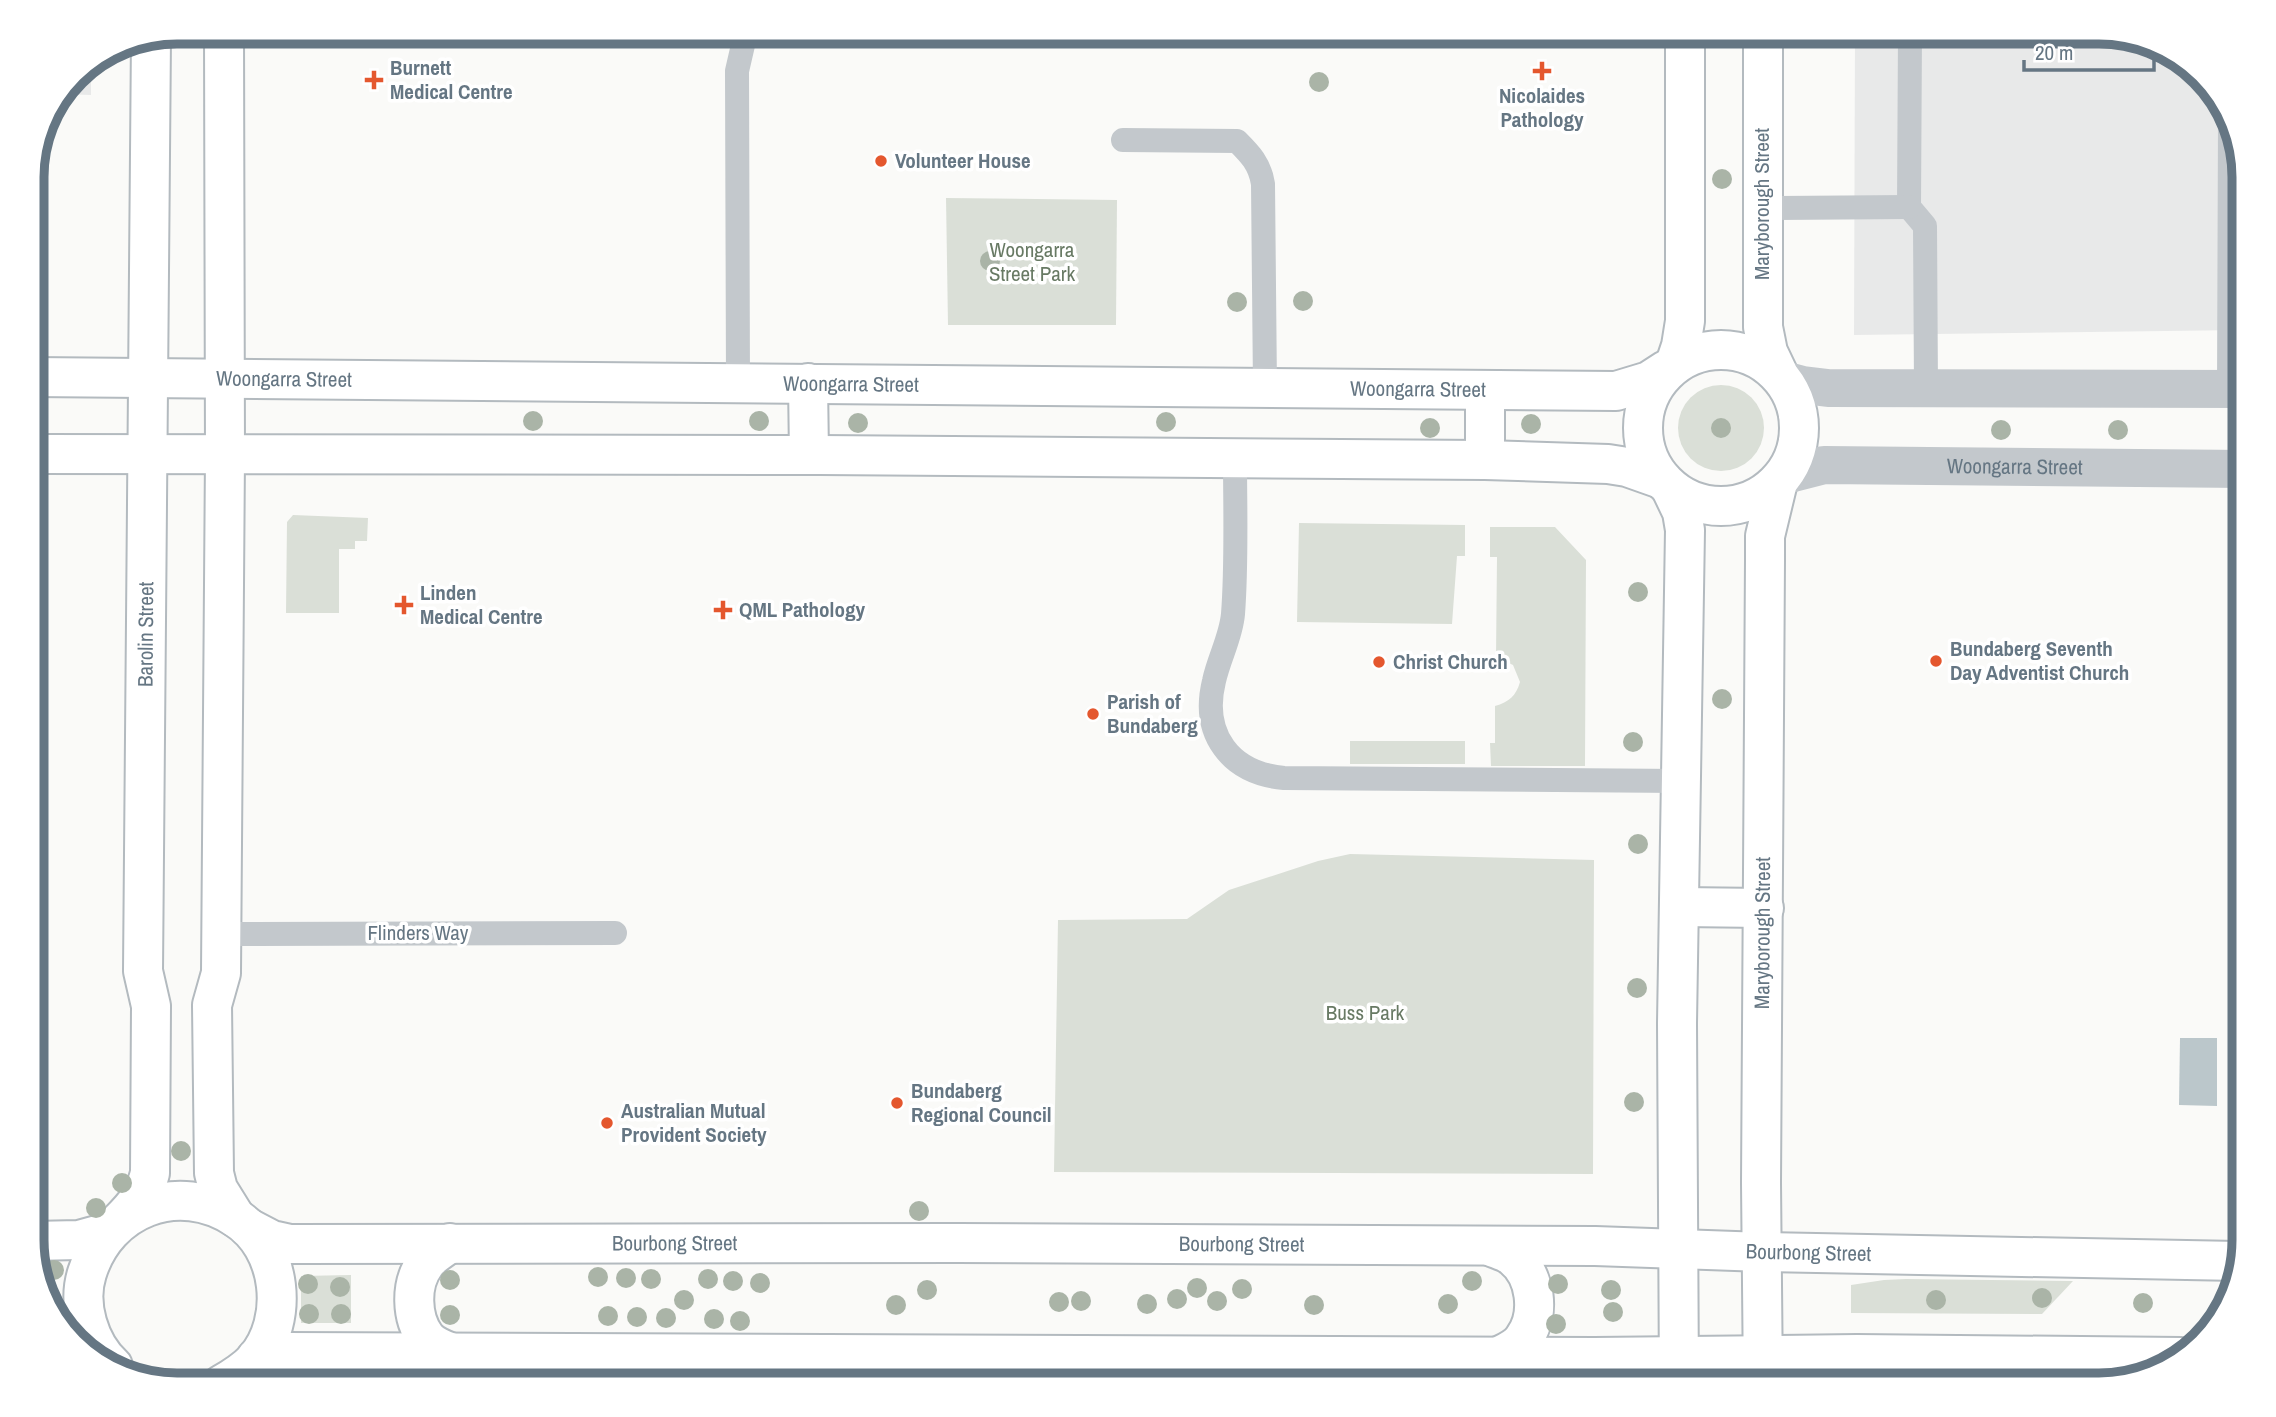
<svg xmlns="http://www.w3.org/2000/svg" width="2276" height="1417" font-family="'Archivo Narrow',sans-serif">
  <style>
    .built { fill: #e8e9e9 }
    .green { fill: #dadfd7 }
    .water { fill: #bbc7cb }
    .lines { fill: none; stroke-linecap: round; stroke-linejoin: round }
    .secondary-casing { stroke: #b3babf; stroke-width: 42 }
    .lane { stroke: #c3c8cc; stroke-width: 24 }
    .street { stroke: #c3c8cc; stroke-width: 38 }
    .secondary { stroke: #fff; stroke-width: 38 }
    .tree { fill: #aab4a7 }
    .poi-dot { fill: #e4572e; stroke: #fff; stroke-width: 2.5 }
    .labels { text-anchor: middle; stroke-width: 7; stroke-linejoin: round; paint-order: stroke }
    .poi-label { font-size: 21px; font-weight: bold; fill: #657683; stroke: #fff; text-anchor: start }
    .street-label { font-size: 21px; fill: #657683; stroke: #fff }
    .park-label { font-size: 21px; fill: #687a64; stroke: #fff }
    .rim { fill: none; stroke: #657683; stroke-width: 9 }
  </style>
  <rect width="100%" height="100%" fill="#fafaf8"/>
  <g class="built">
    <polygon points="1855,32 2099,32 2180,56 2225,104 2243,173 2242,330 1854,335"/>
    <polygon points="91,63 91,95 60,94 74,74"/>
  </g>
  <g class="green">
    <polygon points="946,198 1117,200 1116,325 948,325"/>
    <circle cx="1721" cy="428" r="43"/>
    <polygon points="293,515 368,518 367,541 355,541 355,549 339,549 339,613 286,613 287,522"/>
    <polygon points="1299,523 1465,525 1465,556 1457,556 1452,624 1297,622"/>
    <path d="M1490,527H1555L1586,560L1585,766H1491L1490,743H1495V706C1509,702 1516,696 1520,682L1513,665L1496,657L1497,557H1490Z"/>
    <rect x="1350" y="741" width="115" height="23"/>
    <polygon points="1350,854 1594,860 1593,1174 1054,1172 1058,920 1187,919 1229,890 1318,861"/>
    <polygon points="351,1275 351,1323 301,1323 301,1276"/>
    <polygon points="1906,1279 2073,1281 2042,1314 1851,1313 1851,1285 1884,1280"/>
  </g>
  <polygon class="water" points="2180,1038 2217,1038 2217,1106 2179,1105"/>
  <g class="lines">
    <defs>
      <g id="secondary">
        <polyline points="224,32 225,455 221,973 212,1005 214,1173 218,1189 236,1218"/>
        <polyline points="1763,32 1763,327 1768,352 1778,373"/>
        <circle cx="1721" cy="428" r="78"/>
        <polyline points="1675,364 1681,346 1685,321 1685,32"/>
        <path id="s2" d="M32,377L1616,391L1649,381L1666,370"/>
        <polyline points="808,383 809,455"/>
        <polyline points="32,454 820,455 1485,460 1608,464 1627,467 1661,479"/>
        <polyline points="1485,460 1485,390"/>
        <polyline points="1671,489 1682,512 1685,530 1677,1023 1679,1385"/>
        <polyline points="1681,907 1764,908"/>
        <path id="s3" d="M120,1221C135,1206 145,1194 150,1173L151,1006L143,971L151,37"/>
        <path id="s4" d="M249,1228L272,1240L290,1244L957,1243L1595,1246L1763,1252L2238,1261"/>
        <polyline points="32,1241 79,1240 108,1232"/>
        <path d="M450,1243C441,1250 431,1255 425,1264C410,1284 411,1318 426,1338C434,1347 445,1350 455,1354"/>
        <path d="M1492,1247C1499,1250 1507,1252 1513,1257C1536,1275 1541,1314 1524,1338C1518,1348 1507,1352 1497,1357"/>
        <polyline points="256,1358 284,1352 1594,1357 1857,1354 2181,1357"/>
        <path d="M113,1366C89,1344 77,1304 87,1273C107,1208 178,1180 236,1218C282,1247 290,1320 255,1360C245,1371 233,1378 221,1385"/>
        <path id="s5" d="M1763,1385L1761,1183L1765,560V536L1778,482"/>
      </g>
    </defs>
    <use href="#secondary" class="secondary-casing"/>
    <g class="lane">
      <polyline points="1910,32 1909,207 1925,226 1926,388"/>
      <path d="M1123,140L1237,141C1250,154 1260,164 1263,184L1265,388"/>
      <polyline points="1762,208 1909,207"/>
      <polyline points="738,383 737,71 746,32"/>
      <polyline points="2229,389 2230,121"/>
      <path d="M1235,458C1235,510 1237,562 1233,614C1231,637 1219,658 1214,681C1201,734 1230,773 1284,778L1681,781"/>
      <polyline points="221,934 615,933"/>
    </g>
    <g class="street">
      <polyline points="1784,380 1803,385 1828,388 2244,389"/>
      <path id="s1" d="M1785,475L1824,465L2244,469"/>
    </g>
    <use href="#secondary" class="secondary"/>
  </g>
  <g class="tree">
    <circle cx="1319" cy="82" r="10"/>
    <circle cx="1722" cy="179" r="10"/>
    <circle cx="990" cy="261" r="10"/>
    <circle cx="1303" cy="301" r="10"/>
    <circle cx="1237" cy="302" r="10"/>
    <circle cx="533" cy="421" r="10"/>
    <circle cx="759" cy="421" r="10"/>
    <circle cx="1166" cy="422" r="10"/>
    <circle cx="858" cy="423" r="10"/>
    <circle cx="1531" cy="424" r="10"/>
    <circle cx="1430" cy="428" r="10"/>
    <circle cx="1721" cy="428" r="10"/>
    <circle cx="2001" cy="430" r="10"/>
    <circle cx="2118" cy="430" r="10"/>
    <circle cx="1638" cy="592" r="10"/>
    <circle cx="1722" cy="699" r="10"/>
    <circle cx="1633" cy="742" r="10"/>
    <circle cx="1638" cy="844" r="10"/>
    <circle cx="1637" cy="988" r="10"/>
    <circle cx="1634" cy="1102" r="10"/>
    <circle cx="181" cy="1151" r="10"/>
    <circle cx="122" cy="1183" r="10"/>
    <circle cx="96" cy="1208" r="10"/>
    <circle cx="919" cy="1211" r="10"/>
    <circle cx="54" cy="1270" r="10"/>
    <circle cx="598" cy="1277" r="10"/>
    <circle cx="626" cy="1278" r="10"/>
    <circle cx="651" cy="1279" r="10"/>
    <circle cx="708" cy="1279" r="10"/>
    <circle cx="450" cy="1280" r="10"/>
    <circle cx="733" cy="1281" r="10"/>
    <circle cx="1472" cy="1281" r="10"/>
    <circle cx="760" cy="1283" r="10"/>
    <circle cx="308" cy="1284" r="10"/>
    <circle cx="1558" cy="1284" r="10"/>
    <circle cx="340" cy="1287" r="10"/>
    <circle cx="1197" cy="1288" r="10"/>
    <circle cx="1242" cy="1289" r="10"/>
    <circle cx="927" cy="1290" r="10"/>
    <circle cx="1611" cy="1290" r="10"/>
    <circle cx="2042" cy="1298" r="10"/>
    <circle cx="1177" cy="1299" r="10"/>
    <circle cx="684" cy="1300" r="10"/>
    <circle cx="1936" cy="1300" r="10"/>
    <circle cx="1081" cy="1301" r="10"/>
    <circle cx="1217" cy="1301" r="10"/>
    <circle cx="1059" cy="1302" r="10"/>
    <circle cx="2143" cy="1303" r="10"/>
    <circle cx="1147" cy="1304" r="10"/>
    <circle cx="1448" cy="1304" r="10"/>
    <circle cx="896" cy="1305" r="10"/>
    <circle cx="1314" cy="1305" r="10"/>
    <circle cx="1613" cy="1312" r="10"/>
    <circle cx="309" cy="1314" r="10"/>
    <circle cx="341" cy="1314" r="10"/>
    <circle cx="450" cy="1315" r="10"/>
    <circle cx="608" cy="1316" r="10"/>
    <circle cx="637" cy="1317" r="10"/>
    <circle cx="666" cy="1318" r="10"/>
    <circle cx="714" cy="1319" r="10"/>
    <circle cx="740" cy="1321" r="10"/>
    <circle cx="1556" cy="1324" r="10"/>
  </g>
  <g class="poi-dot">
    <path d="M1538.5 60.5h7v7h7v7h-7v7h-7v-7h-7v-7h7z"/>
    <path d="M370.5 69.5h7v7h7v7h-7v7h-7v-7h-7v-7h7z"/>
    <circle cx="881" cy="161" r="7"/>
    <path d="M400.5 594.5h7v7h7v7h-7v7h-7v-7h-7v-7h7z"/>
    <path d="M719.5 599.5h7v7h7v7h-7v7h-7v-7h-7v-7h7z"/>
    <circle cx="1936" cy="661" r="7"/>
    <circle cx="1379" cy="662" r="7"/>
    <circle cx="1093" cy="714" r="7"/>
    <circle cx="897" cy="1103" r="7"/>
    <circle cx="607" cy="1123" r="7"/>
  </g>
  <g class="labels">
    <g class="poi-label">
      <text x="390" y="75">Burnett<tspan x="390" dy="24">Medical Centre</tspan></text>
      <text x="1542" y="103" text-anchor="middle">Nicolaides<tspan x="1542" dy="24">Pathology</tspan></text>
      <text x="895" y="168">Volunteer House</text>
      <text x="420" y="600">Linden<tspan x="420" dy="24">Medical Centre</tspan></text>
      <text x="739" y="617">QML Pathology</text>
      <text x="1950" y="656">Bundaberg Seventh<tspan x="1950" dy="24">Day Adventist Church</tspan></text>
      <text x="1393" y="669">Christ Church</text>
      <text x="1107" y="709">Parish of<tspan x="1107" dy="24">Bundaberg</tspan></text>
      <text x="911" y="1098">Bundaberg<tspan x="911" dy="24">Regional Council</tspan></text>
      <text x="621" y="1118">Australian Mutual<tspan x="621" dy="24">Provident Society</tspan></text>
    </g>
    <g class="street-label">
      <text transform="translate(1762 204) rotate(-90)" y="7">Maryborough Street</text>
      <text dy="7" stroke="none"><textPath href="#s2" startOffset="252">Woongarra Street</textPath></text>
      <text dy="7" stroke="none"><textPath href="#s2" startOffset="819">Woongarra Street</textPath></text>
      <text dy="7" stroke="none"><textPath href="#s2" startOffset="1386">Woongarra Street</textPath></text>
      <text dy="7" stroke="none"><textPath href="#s1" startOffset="231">Woongarra Street</textPath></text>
      <text dy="7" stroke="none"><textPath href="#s3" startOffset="597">Barolin Street</textPath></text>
      <text x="418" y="940">Flinders Way</text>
      <text dy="7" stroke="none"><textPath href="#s5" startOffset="452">Maryborough Street</textPath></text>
      <text dy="7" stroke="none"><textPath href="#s4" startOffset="429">Bourbong Street</textPath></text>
      <text dy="7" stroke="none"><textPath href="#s4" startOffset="996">Bourbong Street</textPath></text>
      <text dy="7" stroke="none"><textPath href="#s4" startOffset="1563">Bourbong Street</textPath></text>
    </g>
    <g class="park-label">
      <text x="1032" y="257">Woongarra<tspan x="1032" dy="24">Street Park</tspan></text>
      <text x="1365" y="1020">Buss Park</text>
    </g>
  </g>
  <path d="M0 0H2276V1417H0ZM177 44H2099A133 133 0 0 1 2232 177V1240A133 133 0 0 1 2099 1373H177A133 133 0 0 1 44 1240V177A133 133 0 0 1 177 44Z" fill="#fff" fill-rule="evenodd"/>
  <path class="rim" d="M177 44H2099A133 133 0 0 1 2232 177V1240A133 133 0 0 1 2099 1373H177A133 133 0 0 1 44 1240V177A133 133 0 0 1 177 44Z"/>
  <path d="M2024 60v10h130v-10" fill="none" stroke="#657683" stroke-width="3.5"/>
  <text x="2035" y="60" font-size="21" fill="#657683" stroke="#ffffff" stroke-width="5" paint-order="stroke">20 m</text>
</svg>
